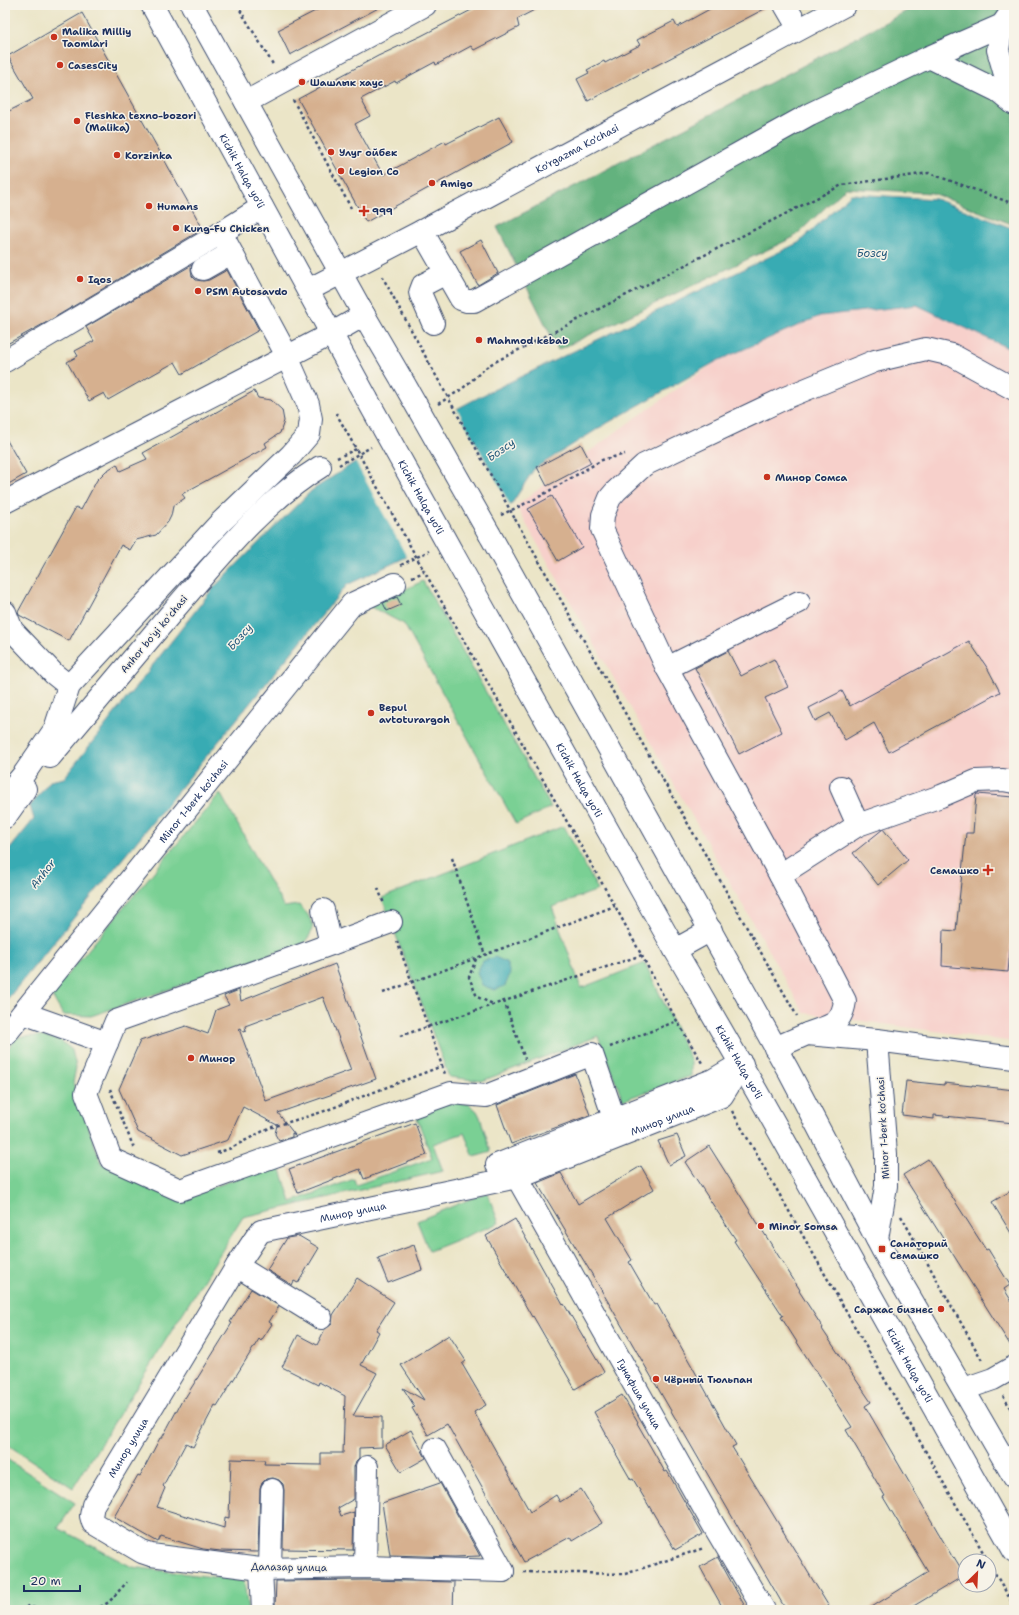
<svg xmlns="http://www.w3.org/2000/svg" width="1019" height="1615" font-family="'Shantell Sans',sans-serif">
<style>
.built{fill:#f7d0cb}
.green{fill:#7ad094;stroke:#4a8079}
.forest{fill:#63b27e;stroke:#3f706e}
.water{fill:#39abb3;stroke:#2a6d88}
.pier{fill:#ebe5c7}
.building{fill:#d6b08f;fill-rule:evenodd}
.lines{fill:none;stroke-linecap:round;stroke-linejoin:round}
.minor-casing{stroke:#3a4a6e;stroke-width:24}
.highway-casing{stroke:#3a4a6e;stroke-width:24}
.path{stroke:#3a4a6e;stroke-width:2.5;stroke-dasharray:3 3;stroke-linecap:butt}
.minor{stroke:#fff;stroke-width:22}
.highway{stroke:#fff;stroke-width:22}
.highway-bridge-casing{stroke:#3a4a6e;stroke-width:24;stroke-linecap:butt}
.path-bridge{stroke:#3a4a6e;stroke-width:2.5;stroke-dasharray:3 3;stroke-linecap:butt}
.highway-bridge{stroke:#fff;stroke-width:22}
.poi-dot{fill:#c8321e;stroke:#f7f3e8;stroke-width:1.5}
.labels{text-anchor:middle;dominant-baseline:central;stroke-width:3;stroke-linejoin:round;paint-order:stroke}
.poi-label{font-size:10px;font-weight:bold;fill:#1b2f5e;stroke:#f7f3e8;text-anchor:start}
.street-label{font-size:10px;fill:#1b2f5e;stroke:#f7f3e8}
.water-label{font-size:11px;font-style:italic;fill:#265a7c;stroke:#f7f3e8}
</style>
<rect width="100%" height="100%" fill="#f7f3e8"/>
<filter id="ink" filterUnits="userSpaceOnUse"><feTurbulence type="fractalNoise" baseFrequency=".025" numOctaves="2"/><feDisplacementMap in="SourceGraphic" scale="8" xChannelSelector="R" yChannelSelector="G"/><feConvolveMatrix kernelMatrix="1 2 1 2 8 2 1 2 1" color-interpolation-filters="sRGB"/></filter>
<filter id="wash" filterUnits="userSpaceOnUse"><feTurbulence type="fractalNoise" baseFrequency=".012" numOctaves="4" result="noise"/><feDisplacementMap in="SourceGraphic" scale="16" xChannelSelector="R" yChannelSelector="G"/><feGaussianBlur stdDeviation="0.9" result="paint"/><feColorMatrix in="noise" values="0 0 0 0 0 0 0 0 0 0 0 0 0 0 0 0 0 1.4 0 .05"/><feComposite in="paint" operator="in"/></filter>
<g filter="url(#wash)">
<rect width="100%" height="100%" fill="#ebe5c7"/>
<!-- built -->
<path class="built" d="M917,304L1014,350V1042L804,1013L516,506L624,426L717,361L820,315Z"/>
<!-- green -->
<path class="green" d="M423,581L551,807L516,824L404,624L369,606Z
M220,793L284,907L299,905L308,915L313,925L310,935L304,943L91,1016L63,1015L51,994Z
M564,826L598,890L552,907L581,988L645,963L691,1061V1076L623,1100L598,1036L482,1081L449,1077L382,898Z
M40,1036L60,1040L72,1050L76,1067L73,1083L101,1163L181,1199L279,1163L291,1202L354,1179L356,1185L432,1158L415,1113L448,1101L469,1104L477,1111L480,1117L491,1152L474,1157L464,1133L433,1144L443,1171L243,1217L73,1488L5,1443V1052L17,1037Z
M487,1192L499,1223L429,1251L417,1221Z
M5,1458L75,1503L58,1528L132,1567L244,1581L248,1610H5Z"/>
<!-- forest -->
<path class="forest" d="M918,5H1007L997,17L1014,112V225L932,193L846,188L794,237L558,350L497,227Z"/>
<!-- water -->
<path class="water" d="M851,194L936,199L1014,229V351L917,305L820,316L717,361L604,425L534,469L511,505L415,553L347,585L5,1002V855L34,819L30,806L50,781L64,778L214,587L311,491L352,464L487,393L798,243Z
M495,957L506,962L510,974L505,986L494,990L482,985L477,972L483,961Z"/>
<!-- pier -->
<path class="pier" d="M456,407L511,507L408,559L355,461Z"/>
<g id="blocks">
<!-- building -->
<path class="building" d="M327,5H384L290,55L278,30Z
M481,5H544L517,19L519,27L474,50L471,46L436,65L435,62L396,83L395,81L361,99L370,116L355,124L383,175L445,141L446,144L499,117L513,142L366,222L298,99L378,56L421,36Z
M717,5H772L588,101L577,79L589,73L587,70L604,61L605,63L640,45L637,40L674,21L677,27Z
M82,13L203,229L47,322L5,345V113L33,99L8,56Z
M481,240L498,273L478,285L460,251Z
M192,265L191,269L192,276L196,280L203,281L209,280L227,270L259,330L182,374L175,362L108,400L104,393L89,401L67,362L78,356L75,351L94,341L86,327Z
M254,391L258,398L271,400L282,410L284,421L280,433L265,443L267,447L182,494L185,498L173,506L171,516L168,522L156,535L136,540L130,550L121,545L69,641L19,615L18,612L76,507L81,510L97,480L106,471L117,464L120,471L147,459L143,453Z
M5,437L26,474L5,486Z
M581,444L591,463L547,486L537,467Z
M552,496L582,547L558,561L528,509Z
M397,597L401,605L387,611L383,603Z
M969,641L988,669L1000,692L889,752L874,723L845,740L830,713L815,721L809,708L842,691L850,706Z
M728,651L741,676L774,659L788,687L765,698L782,732L739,754L695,668Z
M977,794L1014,797V941H1011L1008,972L942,966L943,930L956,931L966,833H973L976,795Z
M883,829L908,860L878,885L853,853Z
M335,964L376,1079L278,1113L295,1135L292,1133V1137L279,1141L275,1134L277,1125L243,1107L228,1140L182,1155L138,1132L119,1089L140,1041L186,1026L208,1034L216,1010L229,1005L224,996L239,990L241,1001ZM323,997L351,1070L266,1101L239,1029L241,1028L243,1032L246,1031L245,1026Z
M575,1074L590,1115L511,1144L497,1105Z
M906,1081L944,1085V1083L972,1086V1085L1014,1090V1123L934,1115V1119L902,1115Z
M415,1123L427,1155L364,1179L360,1169L298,1193L289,1169Z
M677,1135L686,1156L669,1165L658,1141Z
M709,1146L800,1290L799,1291L823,1328L822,1329L871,1402L865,1406L953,1558L954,1557L965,1575L907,1610H867L928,1572L883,1497L885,1496L846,1430L852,1427L802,1350L781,1317L783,1316L734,1241L736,1240L685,1162Z
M928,1159L986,1250L988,1249L1010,1285L1004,1289L1014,1305V1351L903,1175Z
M641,1166L654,1189L607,1218L632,1260L629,1262L654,1305L657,1304L736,1445L732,1447L831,1610H786L596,1281L537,1183L561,1173L578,1204Z
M1014,1189V1238L992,1202Z
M515,1219L563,1305L564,1304L604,1372L575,1389L533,1316L532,1317L486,1236Z
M299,1236L319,1248L298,1283L294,1281L292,1285L267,1270L287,1238Z
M414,1245L422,1270L388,1283L378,1258Z
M357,1278L394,1302L376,1330L379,1332L361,1365L377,1373L353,1416L382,1417V1447L359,1448V1458L356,1461L354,1467V1499L338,1508L341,1516L354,1512L353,1550L283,1549L284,1490L283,1484L279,1480L273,1478L266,1479L262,1483L260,1489L258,1552L221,1551L203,1549L161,1536L158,1542L114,1517L138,1475L140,1476L160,1438H162L184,1397L185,1398L232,1323L230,1322L251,1289L279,1306L269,1322L272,1324L261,1341L259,1339L217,1406L215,1405L193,1447L186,1443L163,1486L165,1488L157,1507L224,1528L225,1517L229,1518L231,1459L265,1460L264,1464L321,1465V1453H343L345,1396L319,1382L318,1385L282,1367L298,1335L317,1345L325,1329L332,1324L333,1315Z
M449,1335L466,1361L462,1364L486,1405L474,1412L530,1512L556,1495L560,1502L581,1489L602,1523L572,1541L570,1537L524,1562L447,1424L428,1435L412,1408L415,1407L403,1388L424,1400L401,1365Z
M622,1395L638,1422L637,1423L665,1472L667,1471L703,1534L675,1550L633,1479L631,1480L615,1452H616L594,1412Z
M411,1430L426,1458L401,1472L385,1445Z
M440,1483L480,1556L454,1557L390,1555L382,1503Z
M718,1557V1558L747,1610H724L700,1567Z
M365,1580L454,1582L453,1610L275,1607L276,1581Z"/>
</g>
</g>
<g filter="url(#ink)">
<use href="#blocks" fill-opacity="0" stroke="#3a4a6e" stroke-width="1"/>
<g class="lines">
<defs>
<g id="minor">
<path d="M785,5L799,29"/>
<path d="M1002,25L998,50L1006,78L1014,91"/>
<path d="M929,57L998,91L1014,104"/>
<path d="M246,102L425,5"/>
<path d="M422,231L461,299L467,301H474L810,114L929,57L1002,25L1014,8"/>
<path d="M203,269L231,253"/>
<path id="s1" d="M308,290L422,231L845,5"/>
<path d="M433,323L420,293L423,285L446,273"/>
<path d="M5,361L221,233L262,207"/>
<path d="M5,502L331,334L364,315"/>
<path d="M5,612L12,630L54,674L69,686"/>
<path d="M667,668L799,602"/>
<path d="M50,757C91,708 132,659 173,611C217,560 263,502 320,467"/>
<path d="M5,797L24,774L55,729L69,686L220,523L291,455L309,434L311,419L308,404L285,352L221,233"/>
<path d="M5,817L25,789"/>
<path d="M858,825L941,796L976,781L1003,780L1014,782"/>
<path d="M780,875L858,825L841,787"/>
<path d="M323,910L331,944"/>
<path d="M391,922L304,954L116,1021L86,1093L111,1159L180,1190L451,1093L486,1096L592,1054L614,1118"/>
<path d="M23,1013L107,1043"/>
<path d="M807,1034C829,1025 841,1027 845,1001L780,875L667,668L602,529L603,515L610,498L616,491L644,465L785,398L875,361L926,349L952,355L1014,389"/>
<path id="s2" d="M5,1035L352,604L395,584"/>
<path d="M775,1048L807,1034L877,1040L1014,1058"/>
<path d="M497,1165L713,1080L740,1064"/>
<path id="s3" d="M517,1177L714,1526L764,1610"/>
<path d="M877,1239L886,1186V1154L877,1040"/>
<path d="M237,1266L321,1318"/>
<path d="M964,1389L993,1379L1014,1367"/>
<path d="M435,1449L503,1571"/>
<path d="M365,1567L367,1467"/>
<path d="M270,1568L272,1490"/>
<path d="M261,1569L263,1610"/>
<path id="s4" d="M503,1571L365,1567L261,1569L151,1555L142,1552L93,1523L91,1516L93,1505L237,1266L257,1236L261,1231L517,1177L722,1096L742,1064"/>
</g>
<g id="highway">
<path id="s5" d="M152,5L367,399"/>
<path d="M192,5L364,315L402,380"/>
<path d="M490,535L788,1070L882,1249L1014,1477"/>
<path id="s6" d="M453,554L675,950L757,1092L1014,1551"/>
<path d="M675,950L711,930"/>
</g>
</defs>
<!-- minor casing -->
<use href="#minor" class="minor-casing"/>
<!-- highway casing -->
<use href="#highway" class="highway-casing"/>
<!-- path -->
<path class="path" d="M237,5L274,66
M293,100L351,208
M382,276L429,363
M438,404L462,389L489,365L842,185L929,173L1014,204
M337,458L356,449
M339,465L371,447
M501,515L537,498L602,460L625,454
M515,519L797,1016
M401,565L429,551
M423,569L615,906L677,1021L702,1063
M412,577L424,572
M452,858L485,955
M378,888L384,904
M397,941L445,1074
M476,959L469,977L477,997L493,1004
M383,993L615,906
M504,1001L525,1059
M400,1036L642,955
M610,1047L677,1021
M110,1089L133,1146H135
M732,1111L988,1561
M217,1153L231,1148L269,1128L322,1112L442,1066
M901,1216L983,1362
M1003,1396L1014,1414
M989,1563L1013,1604L1004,1610
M523,1572L625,1574L704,1548
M21,1610L28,1606L41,1610
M95,1610L109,1602L127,1582"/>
<!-- minor -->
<use href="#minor" class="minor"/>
<!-- highway -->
<use href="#highway" class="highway"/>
<defs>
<g id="highway-bridge">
<path d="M402,380L490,535"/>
<path id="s7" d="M367,399L453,554"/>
</g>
</defs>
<!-- highway-bridge casing -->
<use href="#highway-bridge" class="highway-bridge-casing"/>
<!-- path-bridge -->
<path class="path-bridge" d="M429,363L515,519
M336,413L423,569"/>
<!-- highway-bridge -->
<use href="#highway-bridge" class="highway-bridge"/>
</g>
</g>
<!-- markers -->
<g class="poi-dot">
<circle cx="54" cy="37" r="4"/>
<circle cx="60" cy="65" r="4"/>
<circle cx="302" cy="82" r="4"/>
<circle cx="77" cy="121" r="4"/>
<circle cx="331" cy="152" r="4"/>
<circle cx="117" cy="155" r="4"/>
<circle cx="341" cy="171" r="4"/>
<circle cx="432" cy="183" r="4"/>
<circle cx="149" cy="206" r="4"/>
<path d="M362 205h4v4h4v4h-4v4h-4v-4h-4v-4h4z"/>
<circle cx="176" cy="228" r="4"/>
<circle cx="80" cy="279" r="4"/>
<circle cx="198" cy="291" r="4"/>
<circle cx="479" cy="340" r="4"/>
<circle cx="767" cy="477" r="4"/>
<circle cx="371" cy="713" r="4"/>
<path d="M986 864h4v4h4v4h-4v4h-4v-4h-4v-4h4z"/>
<circle cx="191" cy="1058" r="4"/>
<circle cx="761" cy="1226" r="4"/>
<rect x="878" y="1245" width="8" height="8" rx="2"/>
<circle cx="941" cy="1309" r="4"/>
<circle cx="656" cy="1379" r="4"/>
</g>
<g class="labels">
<!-- poi labels -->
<g class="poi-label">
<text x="62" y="31">Malika Milliy<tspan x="62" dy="12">Taomlari</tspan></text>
<text x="68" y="65">CasesCity</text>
<text x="310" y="82">Шашлык хаус</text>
<text x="85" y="115">Fleshka texno-bozori<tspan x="85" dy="12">(Malika)</tspan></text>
<text x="339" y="152">Улуг ойбек</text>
<text x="125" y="155">Korzinka</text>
<text x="349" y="171">Legion Co</text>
<text x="440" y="183">Amigo</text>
<text x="157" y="206">Humans</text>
<text x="372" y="211">999</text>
<text x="184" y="228">Kung-Fu Chicken</text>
<text x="88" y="279">Iqos</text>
<text x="206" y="291">PSM Autosavdo</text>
<text x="487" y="340">Mahmod kebab</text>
<text x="775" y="477">Минор Сомса</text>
<text x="379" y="707">Bepul<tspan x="379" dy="12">avtoturargoh</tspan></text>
<text x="979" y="870" text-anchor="end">Семашко</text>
<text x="199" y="1058">Минор</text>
<text x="769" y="1226">Minor Somsa</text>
<text x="890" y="1243">Санаторий<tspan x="890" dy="12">Семашко</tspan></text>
<text x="933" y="1309" text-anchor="end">Саржас бизнес</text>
<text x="664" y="1379">Чёрный Тюльпан</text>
</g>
<!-- street labels -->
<g class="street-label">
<text stroke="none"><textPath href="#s1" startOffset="304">Ko'rgazma Ko'chasi</textPath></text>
<text stroke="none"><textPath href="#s5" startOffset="189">Kichik Halqa yo'li</textPath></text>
<text stroke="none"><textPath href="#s7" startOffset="112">Kichik Halqa yo'li</textPath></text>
<text transform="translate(154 634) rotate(-50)">Anhor boʻyi koʻchasi</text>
<text stroke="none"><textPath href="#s6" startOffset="259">Kichik Halqa yo'li</textPath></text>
<text stroke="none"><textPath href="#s2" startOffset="300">Minor 1-berk ko'chasi</textPath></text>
<text stroke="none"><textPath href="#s6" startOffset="583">Kichik Halqa yo'li</textPath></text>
<text stroke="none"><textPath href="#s4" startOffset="1177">Минор улица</textPath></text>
<text transform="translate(883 1128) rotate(-93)">Minor 1-berk ko'chasi</text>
<text stroke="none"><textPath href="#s4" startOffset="853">Минор улица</textPath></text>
<text stroke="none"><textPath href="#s6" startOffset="931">Kichik Halqa yo'li</textPath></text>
<text stroke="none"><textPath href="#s3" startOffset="249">Гунафша улица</textPath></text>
<text stroke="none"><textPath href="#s4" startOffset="505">Минор улица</textPath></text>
<text transform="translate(289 1567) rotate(1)">Далазар улица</text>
</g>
<!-- water labels -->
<g class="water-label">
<text x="872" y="253">Бозсу</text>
<text transform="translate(501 450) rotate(-35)">Бозсу</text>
<text transform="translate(240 637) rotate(-48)">Бозсу</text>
<text transform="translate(43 874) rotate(-52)">Anhor</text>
</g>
</g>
<!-- margin -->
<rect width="1019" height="1615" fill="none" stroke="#f7f3e8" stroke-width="20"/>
<!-- north arrow -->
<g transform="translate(977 1573) rotate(24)"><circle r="19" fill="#f7f3e8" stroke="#9fa5b1"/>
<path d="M0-3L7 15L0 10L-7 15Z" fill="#c8321e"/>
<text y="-6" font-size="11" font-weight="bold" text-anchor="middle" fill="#1b2f5e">N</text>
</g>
<!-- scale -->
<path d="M24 1585v6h56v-6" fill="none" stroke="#1b2f5e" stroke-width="2"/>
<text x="30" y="1585" font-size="12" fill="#1b2f5e" stroke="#f7f3e8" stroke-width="3" paint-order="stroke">20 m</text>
</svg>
